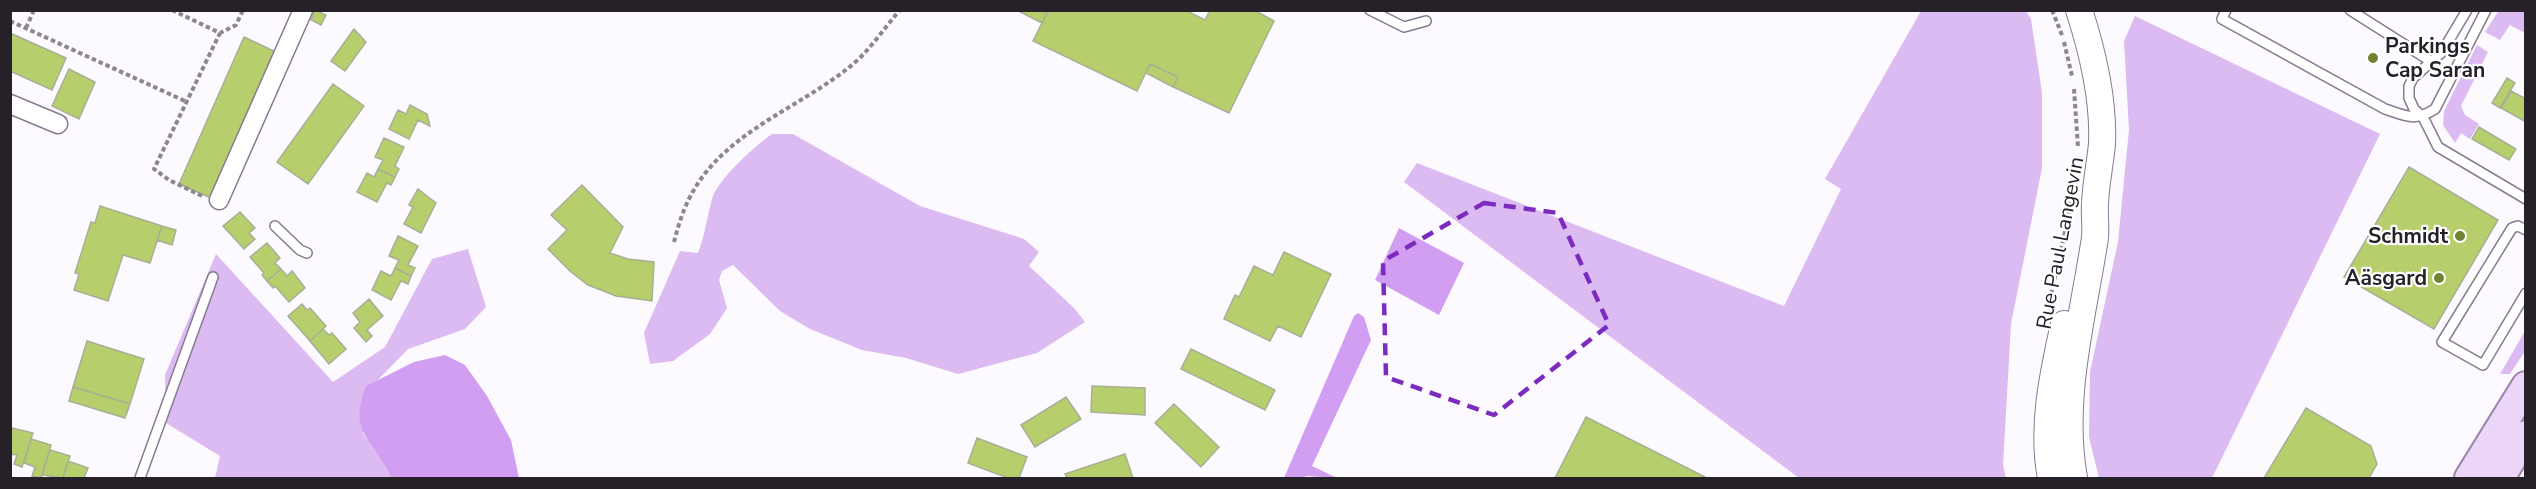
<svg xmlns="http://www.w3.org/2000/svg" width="2536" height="489" font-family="'Nunito Sans',sans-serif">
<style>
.green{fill:#dcbaf2}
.water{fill:#d29ef2}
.building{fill:#b6ce6b;stroke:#a7af97;stroke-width:1.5}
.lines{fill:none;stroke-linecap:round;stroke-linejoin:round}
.lane-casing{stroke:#877b90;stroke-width:12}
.street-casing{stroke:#877b90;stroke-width:21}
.secondary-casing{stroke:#877b90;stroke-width:28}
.primary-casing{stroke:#9e85ae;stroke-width:32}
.path{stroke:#8b878d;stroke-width:4;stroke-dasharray:4.5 3;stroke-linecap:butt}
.lane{stroke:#fff;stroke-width:9}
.street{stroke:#fff;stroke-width:18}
.secondary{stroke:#fff;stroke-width:26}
.primary{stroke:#ebd6f9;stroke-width:28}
.marked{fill:none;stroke:#7b2cbf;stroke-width:4.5;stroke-dasharray:12 8;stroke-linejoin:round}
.poi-dot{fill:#718333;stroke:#fff;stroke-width:2}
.labels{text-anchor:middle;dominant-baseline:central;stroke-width:4.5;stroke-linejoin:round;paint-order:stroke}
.poi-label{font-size:21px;font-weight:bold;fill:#262129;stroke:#fff;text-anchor:end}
.street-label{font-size:21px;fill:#262129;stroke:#fff}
</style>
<rect width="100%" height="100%" fill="#fcfafe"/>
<!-- green -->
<path class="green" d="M2499,10L2525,11V33L2510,25L2500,40L2485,32Z
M1921,11H2026L2031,19L2042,93V168L2011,324L2003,465L2006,478H1799L1404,182L1417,163L1784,306L1841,189L1825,179Z
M2135,16L2380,134L2212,478H2099L2089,437L2090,372L2118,242L2129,130L2124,41Z
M2477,45L2488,52L2461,106L2465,115L2479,124L2470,139L2461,133L2455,143L2443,125L2444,111Z
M772,134H793L920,206L1024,239L1039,252L1029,266L1074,308L1085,322L1037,353L958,374L906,358L862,350L810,329L780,311L733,265L722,271L719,280L727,308L710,334L673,361L650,364L644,333L680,251L698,253C705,235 707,217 712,199C718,179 755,146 772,134Z
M468,249L486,307L465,329L408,349L363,395V434L382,460L391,478H215L220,456L166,423L165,375L216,254L333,382L385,347L432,259Z
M2525,331V351L2510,374H2500Z"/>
<!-- water -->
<path class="water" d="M1399,228L1464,263L1439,315L1375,280Z
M1358,313L1364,317L1371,340L1312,466L1337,478L1306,476L1303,478H1284L1354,316Z
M445,355L465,365L487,396L511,440L519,478H391C374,438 347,435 366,386L414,362Z"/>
<!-- building -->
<path class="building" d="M315,10L326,15L321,25L311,20Z
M1016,10H1042L1047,13L1042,23Z
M1042,10H1185L1205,20L1210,10H1254L1274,21L1229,113L1173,87L1178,77L1150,64L1137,91L1033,41L1047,13Z
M354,29L366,42L345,71L331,61Z
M10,33L66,58L52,90L10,71Z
M244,37L276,52L211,198L179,184Z
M1150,64L1178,77L1173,87L1146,73Z
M69,69L95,82L79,119L52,106Z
M2507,78L2515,83L2500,108L2492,103Z
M333,84L364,106L308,184L277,162Z
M2511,91L2526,99V122L2501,108Z
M410,105L427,114L430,126L418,120L409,139L389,129L398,110L406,114Z
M2479,127L2516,149L2509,160L2472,139Z
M384,138L404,147L395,166L399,169L395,177L378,169L383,160L375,157Z
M2409,167L2498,220L2434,329L2344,277Z
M378,169L395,177L391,185L387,183L377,202L357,192L367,173L374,177Z
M582,185L623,227L610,253L628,259L654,262L652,301L616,296L588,285L571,272L548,249L567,230L551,215Z
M418,189L436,203L421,233L404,224L413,207L409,205Z
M100,206L162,226L150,263L123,255L108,301L74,290L79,274L75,273L91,222L95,223Z
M240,212L255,228L249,233L255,239L244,249L223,226Z
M162,226L176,230L172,245L157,240Z
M398,236L418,246L408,265L415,268L411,276L395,268L399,260L389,256Z
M267,243L280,258L275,263L281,269L267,281L262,275L264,273L250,257Z
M1284,252L1331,274L1301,337L1278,326L1270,341L1224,319L1235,295L1239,297L1254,266L1273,275Z
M395,268L411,276L408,284L401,281L391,300L372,290L381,271L391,276Z
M281,269L287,276L292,271L305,288L289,302L275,286L273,288L267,281Z
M369,299L383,316L367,330L372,336L366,342L354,328L360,322L353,313Z
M302,304L307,310L310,308L326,326L310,341L288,316Z
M323,329L329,335L332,333L346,349L329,364L310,341Z
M87,341L144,359L130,404L73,387Z
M1191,349L1275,390L1265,410L1181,369Z
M1092,386L1145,388V415L1091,412Z
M73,387L130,404L125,418L69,401Z
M1066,397L1081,419L1035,447L1021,425Z
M1174,404L1219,447L1201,467L1155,423Z
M2306,408L2371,446L2377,464L2369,478H2264Z
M1586,417L1707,478H1555Z
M12,428L33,433L22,467L14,464L17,455L10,454Z
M977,438L1027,457L1019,478H1008L968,463Z
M31,439L51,445L41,478L32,476L35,467L24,463Z
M50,450L70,456L63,478L42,475Z
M1125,454L1133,478H1067L1065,474Z
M68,461L88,468L84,478H63Z"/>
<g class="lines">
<defs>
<path id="lane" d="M1370,10L1404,27L1426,21
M2226,10L2222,19L2385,109C2406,116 2415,122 2435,109L2486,10
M2350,10L2432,62
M2467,10L2442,52L2413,78L2409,86V98L2414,109L2423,117L2438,147L2526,199
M275,226L300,250L307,253
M2526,230L2518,226L2512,228L2442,342L2483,365L2526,293
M140,478L213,277"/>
<path id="street" d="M10,104L58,124
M219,200L303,10"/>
<path id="secondary" d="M2051,478C2041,427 2053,374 2064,324
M2074,478C2060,400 2082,321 2094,244C2097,231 2094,217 2095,203C2096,183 2100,164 2102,144C2104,99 2093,53 2079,10"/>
<path id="primary" d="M2469,478L2526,386
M2500,478L2526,435"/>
</defs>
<!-- lane casing -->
<use href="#lane" class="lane-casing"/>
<!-- street casing -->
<use href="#street" class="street-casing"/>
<!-- secondary casing -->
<use href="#secondary" class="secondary-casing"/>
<!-- primary casing -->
<use href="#primary" class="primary-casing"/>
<!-- path -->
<path class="path" d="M172,10L220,33L236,25L243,10
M2052,10L2062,35
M10,21L187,102
M26,28L34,10
M2064,42L2072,76
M2074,89L2078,147
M202,196L169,180L154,169L220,33
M674,242C678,226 683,210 691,195C724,133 795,110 847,69C867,54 883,30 899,11
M2048,309L2068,218L2072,190"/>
<!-- lane -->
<use href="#lane" class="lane"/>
<!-- street -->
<use href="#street" class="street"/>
<!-- secondary -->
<use href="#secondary" class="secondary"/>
<!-- primary -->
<use href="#primary" class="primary"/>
</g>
<!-- marked area -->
<path class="marked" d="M1484,203L1558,213L1609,325L1494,415L1386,377L1383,261Z"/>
<!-- markers -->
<g class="poi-dot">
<circle cx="2373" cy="58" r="6"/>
<circle cx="2460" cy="236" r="6"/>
<circle cx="2439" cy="278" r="6"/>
</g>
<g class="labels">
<!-- poi labels -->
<g class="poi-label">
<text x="2385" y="46" text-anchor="start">Parkings<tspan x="2385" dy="24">Cap Saran</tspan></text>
<text x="2448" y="236">Schmidt</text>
<text x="2427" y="278">Aäsgard</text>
</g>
<!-- street labels -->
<g class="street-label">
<text transform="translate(2060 243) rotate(-79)">Rue Paul Langevin</text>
</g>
</g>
<!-- border -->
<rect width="2536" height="489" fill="none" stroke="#262129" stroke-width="24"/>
</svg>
